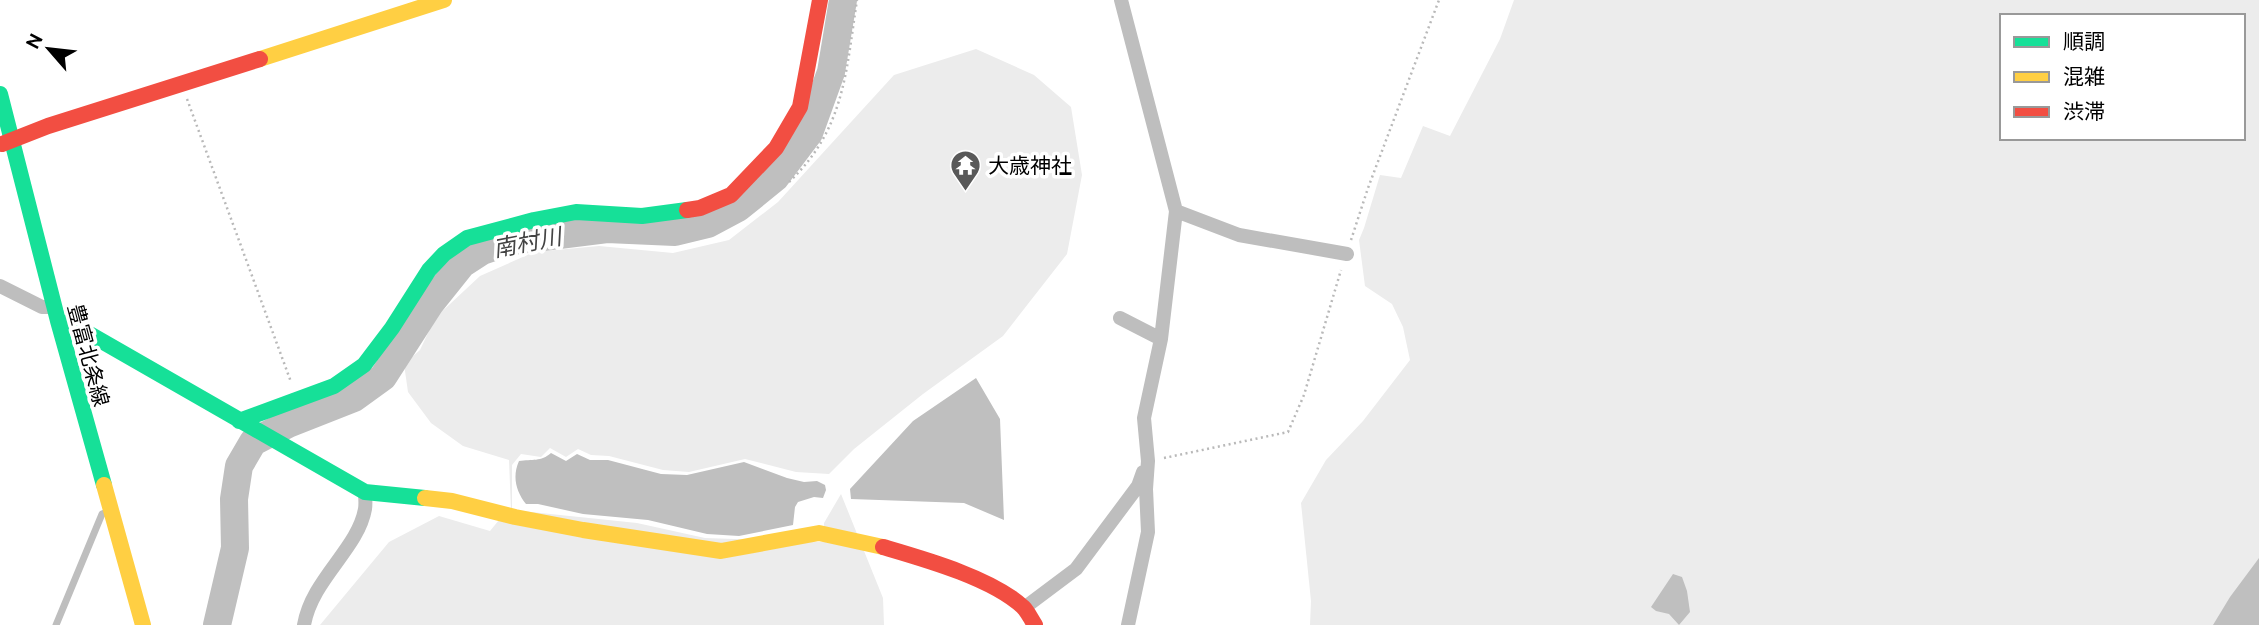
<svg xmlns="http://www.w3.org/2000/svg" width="2259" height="625" font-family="Ubuntu,'Noto Sans JP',sans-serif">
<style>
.green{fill:#ececec;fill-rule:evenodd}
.water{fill:#bfbfbf}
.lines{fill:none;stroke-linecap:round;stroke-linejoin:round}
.river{stroke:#bfbfbf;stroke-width:28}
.path{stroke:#b9b9b9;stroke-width:2.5;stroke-dasharray:2 3.5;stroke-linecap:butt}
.lane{stroke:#bebebe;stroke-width:7}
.street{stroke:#bebebe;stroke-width:14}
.fast{stroke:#16e098;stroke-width:16}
.slow{stroke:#ffcf43;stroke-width:16}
.jam{stroke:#f24e42;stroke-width:16}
.labels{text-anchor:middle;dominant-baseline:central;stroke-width:7;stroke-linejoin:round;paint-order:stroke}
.poi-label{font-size:21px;fill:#000;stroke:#fff;text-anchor:start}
.street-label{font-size:21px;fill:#000;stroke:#fff}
.water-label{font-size:23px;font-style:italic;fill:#444;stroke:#fff}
</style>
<rect width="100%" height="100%" fill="#fff"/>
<!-- green -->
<path class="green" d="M1514,0H2259V625H1310L1311,601L1301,503L1326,460L1363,421L1410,360L1403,327L1392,304L1365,286L1359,240L1364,228L1380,175L1401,178L1423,126L1450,136L1500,39ZM2002,16H2243V138H2002Z
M976,49L1034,75L1071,107L1082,175L1067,254L1003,336L923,394L854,449L829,474L796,472L745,459L689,472L663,470L609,456L591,455L578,449L566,457L550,448L541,457L521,454L512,465V510L637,523L705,538L824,542V523L841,494L883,598L884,625H320L389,542L439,516L490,531L499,520L511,510L509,460L463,446L431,423L408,392L404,364L420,350L435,318L480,276L534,252L599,246L673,253L729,240L778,202L894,75Z"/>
<!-- water -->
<path class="water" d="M976,378L1000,419L1004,520L964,503L851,499L850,489L913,421Z
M551,453L566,461L577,454L590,460H608L661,474L687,475L744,462L787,478L804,482L817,481L825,485L826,490L823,498L814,497L798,502L795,507L793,525L739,536L707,534L648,520L583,514L538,504H526C516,491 512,477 519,461C532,459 541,462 551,453Z
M2259,558V625H2213L2230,597Z
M1673,574L1682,577L1687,591L1690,612L1679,625L1669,614L1656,611L1651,607Z"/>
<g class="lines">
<!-- river -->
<path class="river" d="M217,625L235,548L234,499L239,466L253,442L288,424L354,398L383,377L430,304L462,264L482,251L511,241L607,229L675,232L708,224L738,208L775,178L809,133L831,72L843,0"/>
<!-- path -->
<path class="path" d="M187,99L291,382
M789,182C845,129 846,71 857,0
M1351,240L1368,188L1439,0
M1164,458L1288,432L1304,395L1341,270"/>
<!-- lane -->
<path class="lane" d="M56,625L102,514L110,511"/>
<!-- street -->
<path class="street" d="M1121,0L1176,211L1161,339L1144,418L1148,461L1146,489L1148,532L1128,625
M1176,211L1239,235L1347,254
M0,286L42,307H54
M1120,318L1161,339
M1024,608L1076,569L1138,486L1143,472
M304,625C312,579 358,549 365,509C366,503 365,497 365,492"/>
<!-- fast -->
<path class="fast" d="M0,94L58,321L104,485
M58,321L79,328L365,492L425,498
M239,421L334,386L364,365L392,328L429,270L444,254L467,238L534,220L576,212L642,216L687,210"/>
<!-- slow -->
<path class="slow" d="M260,59L444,0
M104,485L143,625
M425,498L452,501L515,517L583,530L721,551L819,533L883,547"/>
<!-- jam -->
<path class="jam" d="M2,144L48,126L260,59
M687,210L700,208L731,195L776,148L800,107L820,0
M883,547C924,559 992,578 1023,607C1028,612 1031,619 1035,625"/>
</g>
<!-- icons -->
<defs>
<symbol id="temple-pin" viewBox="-11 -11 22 30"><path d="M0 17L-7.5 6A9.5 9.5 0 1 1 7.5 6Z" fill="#595959" stroke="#fff"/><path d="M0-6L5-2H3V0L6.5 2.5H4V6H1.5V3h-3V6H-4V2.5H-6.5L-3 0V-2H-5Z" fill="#fff"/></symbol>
</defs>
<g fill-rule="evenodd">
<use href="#temple-pin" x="948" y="148" width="35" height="47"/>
</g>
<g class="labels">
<!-- poi labels -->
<g class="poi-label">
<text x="988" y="165">大歳神社</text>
</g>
<!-- street labels -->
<g class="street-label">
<text transform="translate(89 355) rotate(75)">豊富北条線</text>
</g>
<!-- water labels -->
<g class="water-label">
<text transform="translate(527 242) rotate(-11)">南村川</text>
</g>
</g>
<!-- legend -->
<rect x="2000" y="14" width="245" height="126" fill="#ffffff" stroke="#999999" stroke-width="2"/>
<rect x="2014" y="37" width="35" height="10" fill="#16e098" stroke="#999999" stroke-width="2"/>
<text x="2063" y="49" font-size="21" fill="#000000">順調</text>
<rect x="2014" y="72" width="35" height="10" fill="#ffcf43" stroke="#999999" stroke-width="2"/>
<text x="2063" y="84" font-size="21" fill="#000000">混雑</text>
<rect x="2014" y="107" width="35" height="10" fill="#f24e42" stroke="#999999" stroke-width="2"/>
<text x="2063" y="119" font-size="21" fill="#000000">渋滞</text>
<!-- north arrow -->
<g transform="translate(49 49) rotate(298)" stroke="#ffffff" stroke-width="5" paint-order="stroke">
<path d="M0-5L12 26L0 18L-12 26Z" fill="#000000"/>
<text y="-10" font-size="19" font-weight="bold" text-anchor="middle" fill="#000000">N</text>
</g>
</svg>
